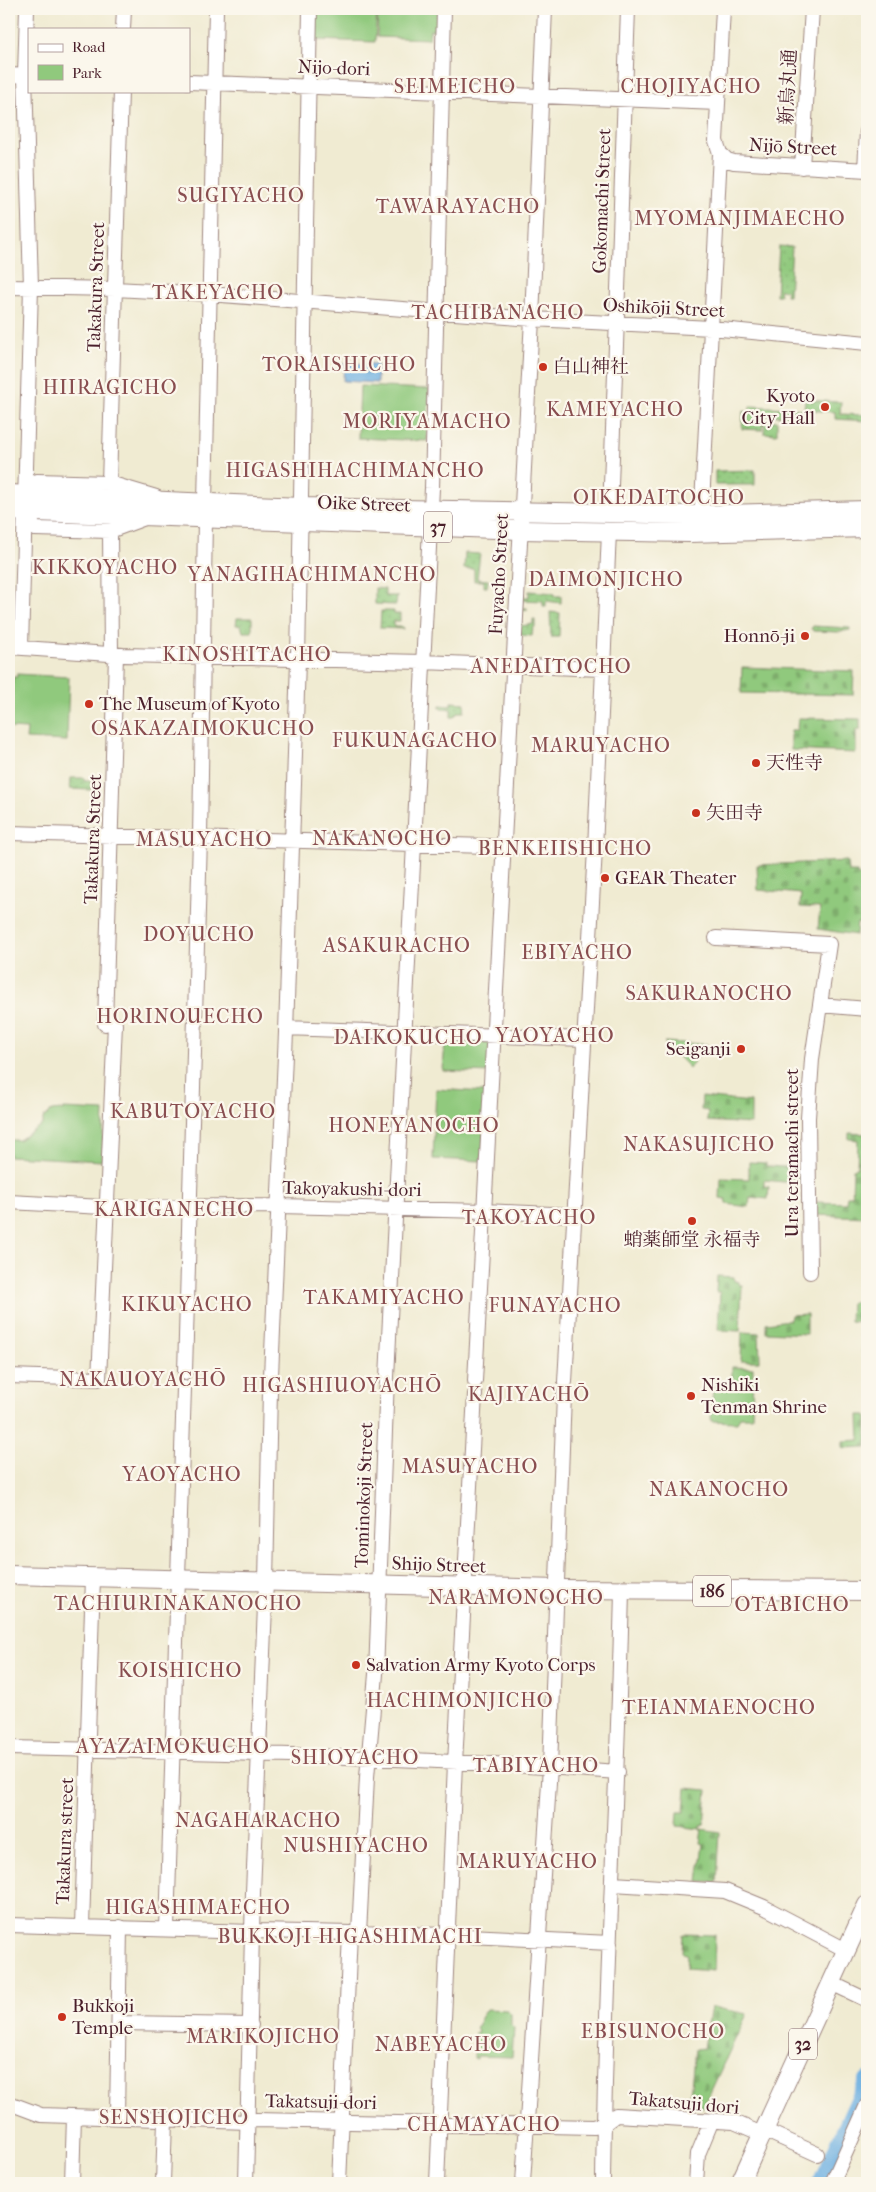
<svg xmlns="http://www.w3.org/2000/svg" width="876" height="2192" font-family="'IM FELL French Canon','Noto Serif JP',serif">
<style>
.cemetery{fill:url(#cemetery-stones);stroke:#6d7454}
.park{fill:#90c97d;stroke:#6d7454}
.garden{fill:url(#garden-dots);stroke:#6d7454}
.water{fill:url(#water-ripples);stroke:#5b6786}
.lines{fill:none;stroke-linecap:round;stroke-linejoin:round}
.river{stroke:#6cafe1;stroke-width:16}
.minor-casing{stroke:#9d857e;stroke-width:16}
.major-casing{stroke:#9d857e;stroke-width:20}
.minor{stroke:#fff;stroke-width:14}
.major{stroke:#fff;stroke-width:18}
.poi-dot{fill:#c8321e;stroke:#fbf7ec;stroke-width:2}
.labels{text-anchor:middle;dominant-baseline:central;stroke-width:4.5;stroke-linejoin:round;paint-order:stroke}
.shield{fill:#fbf7ec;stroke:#7f6065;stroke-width:1}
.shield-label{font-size:18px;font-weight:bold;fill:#4a1f2b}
.street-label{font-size:19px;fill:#4a1f2b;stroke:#fbf7ec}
.poi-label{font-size:19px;fill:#4a1f2b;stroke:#fbf7ec;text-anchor:start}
.neighbourhood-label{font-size:20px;letter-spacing:1px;fill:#894e50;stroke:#fbf7ec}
</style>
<defs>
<pattern id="cemetery-stones" width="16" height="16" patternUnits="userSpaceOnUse" patternTransform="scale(1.25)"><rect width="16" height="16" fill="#90c97d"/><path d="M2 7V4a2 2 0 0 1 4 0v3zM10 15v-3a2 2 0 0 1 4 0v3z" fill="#7eac6c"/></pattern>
<pattern id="garden-dots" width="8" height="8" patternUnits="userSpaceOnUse" patternTransform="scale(1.25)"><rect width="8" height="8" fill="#90c97d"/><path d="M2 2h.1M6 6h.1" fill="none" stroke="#7eac6c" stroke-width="1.8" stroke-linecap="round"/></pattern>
<pattern id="water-ripples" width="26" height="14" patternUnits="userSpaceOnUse" patternTransform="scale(1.25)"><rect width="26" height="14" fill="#6cafe1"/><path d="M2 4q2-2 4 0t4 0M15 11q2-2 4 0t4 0" fill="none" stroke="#5b8eb7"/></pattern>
</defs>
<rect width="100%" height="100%" fill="#fbf7ec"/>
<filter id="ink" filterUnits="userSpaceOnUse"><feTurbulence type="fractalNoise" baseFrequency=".02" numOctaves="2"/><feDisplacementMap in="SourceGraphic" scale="10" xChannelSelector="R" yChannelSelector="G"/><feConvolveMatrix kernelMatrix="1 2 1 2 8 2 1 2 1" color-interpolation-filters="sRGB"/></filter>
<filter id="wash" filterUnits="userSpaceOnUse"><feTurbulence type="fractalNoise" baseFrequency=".0096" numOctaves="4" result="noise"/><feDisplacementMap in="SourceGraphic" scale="20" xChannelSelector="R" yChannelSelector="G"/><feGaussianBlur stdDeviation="1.12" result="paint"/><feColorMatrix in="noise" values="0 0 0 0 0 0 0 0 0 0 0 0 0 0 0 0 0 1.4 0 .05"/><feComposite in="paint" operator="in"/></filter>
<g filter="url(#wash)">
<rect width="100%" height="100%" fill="#f0ebd2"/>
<!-- cemetery -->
<path class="cemetery" d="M742,667L854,671L853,695L741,693Z
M798,718L860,719V730H856V753L791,750V730H797Z
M847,861L848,872H857L858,875L863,876L862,895L866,898V924L857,923L856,935L818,929L820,908L800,907L801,894L758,890L757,865Z
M702,1097L751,1102V1124L707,1121L708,1111L701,1110Z
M849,1133L867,1134V1217L814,1215L815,1202L846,1203L847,1196H852L853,1169L857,1168L858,1140L849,1139Z
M749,1162L766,1163V1166L804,1168V1184L764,1180V1186L769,1187L768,1199L750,1197L749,1207L726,1204V1199L720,1198L721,1178L749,1179Z
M717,1276L734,1277V1281L739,1282V1285H742L740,1331L718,1330L720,1292H716Z
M851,1302H867V1353H862L863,1337L860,1336L861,1322L850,1321Z
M807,1314V1334L766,1332V1323L790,1320L791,1315Z
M742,1332L759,1333L760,1361H741Z
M859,1415H867V1447L843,1448V1441L860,1440Z
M686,1788L707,1790L704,1825L701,1826V1829L677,1826L678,1812H684Z
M702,1829L720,1832L717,1883L698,1882L703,1844L700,1843Z
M683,1934L715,1935L714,1971L686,1969L687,1954L682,1953Z
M711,2007L747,2014L703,2108L689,2104L695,2049L704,2048Z"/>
<!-- park -->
<path class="park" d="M315,9H377L375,42L314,40Z
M378,9H439L438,30H430L429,39L377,37Z
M360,386L429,389L427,441L358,438Z
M17,674L69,677L67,741L26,739L27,729L10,728L13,677H17Z
M445,1040L493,1042L491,1073L443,1071Z
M664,1042L707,1044L689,1068Z
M436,1089L486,1092L482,1161L433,1159Z
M63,1109L104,1111L102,1161L9,1156V1140H19L43,1124V1118L52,1111L62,1110Z
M732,1367L753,1368L752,1417H740L737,1422L711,1421L713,1386H716V1382H732Z
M486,2009L507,2010L511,2014V2025L514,2028L512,2057L477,2056V2059L474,2058L475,2033H478L476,2026L479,2025L480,2018Z"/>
<!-- garden -->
<path class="garden" d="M779,246L792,247L789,295H786L787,290H779L780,295H776Z
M805,400L841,402L840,414L867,415V421L835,419V412L806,410L805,417L763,415L762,430L742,429L743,411L750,412V406L804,409Z
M765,420L777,421V434L764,433Z
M755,470V485H715V471Z
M465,553L480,554L477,579L488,580L487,587H484V581H474V569H464Z
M375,588L385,589V596H397L396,605L375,604Z
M529,591L554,593V596H561V603L546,601V606H543V601L522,600L521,608H527V610H522L521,626L533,624V619L535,620V627L533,628L532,636L518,635L520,597H529Z
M381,611H394V614H400V621H394V627H403V629L380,628Z
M550,612L560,613L559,637H551Z
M237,618H252V632H243L241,625H236Z
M813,626L850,628V630L838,632L814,631L811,629Z
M451,702L465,703L464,712H458L454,717H451V709L440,708V705L451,706Z
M71,778H84V781H91V790L70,789Z"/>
<!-- water -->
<path class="water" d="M344,363L377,364V383L343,381Z"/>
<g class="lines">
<!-- river -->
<path class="river" d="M820,2183L867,2080"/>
</g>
</g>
<g filter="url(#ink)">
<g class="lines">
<defs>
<path id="minor" d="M123,29L124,9
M9,75L29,76
M189,82L718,103
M720,153L727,160L734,162L867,170
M802,167L812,9
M865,170L867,131
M9,287L115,289L209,294L532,319L711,328L867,343
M109,483L121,91
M26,495L37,481L109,483L156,497
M205,503L216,9
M26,513L35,529L110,531L145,518
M610,513L628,9
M701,524L720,153L716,141L723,9
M110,531L111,655
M9,647L123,655L423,662L602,669
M21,647L31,287L25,75L27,9
M9,833L595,849
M716,938L829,944L812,1059L808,1118L810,1272
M820,1005L867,1009
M105,1024L116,655
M286,1028L584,1039
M9,1202L103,1207L279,1206L485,1211L574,1215
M185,1372L200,838L205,519
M9,1376L99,1379L115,1024
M271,1376L286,1032L298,660L310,9
M475,1381L532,319L545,9
M565,1382L595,849L609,532
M9,1748C212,1752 415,1757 618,1772
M613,1884L725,1891L764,1907L846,1950
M9,1925L253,1932L256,1931L448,1935L610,1943
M82,1926L93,1577
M167,1929C174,1748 178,1568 184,1388
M359,1933L367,1777L376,1674L387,1377L432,488L444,9
M831,1983L867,2000
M119,2023L251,2025
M9,2103L41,2115L248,2122L256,2120L594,2127L604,2124L616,2115L734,2122L762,2134
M117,2117L120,1927
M764,2130L817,2154
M72,2183L74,2116
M163,2183L165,2120
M246,2183L253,1892L266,1582L270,1390
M339,2183L350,1933
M437,2183L455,1763L475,1394
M523,2183L550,1767L564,1395
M603,2183C605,1985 618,1787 622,1589
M696,2183L698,2154L712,2120
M832,2183L867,2105"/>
<path id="major" d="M9,494L301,507L610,513L689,515L867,510
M9,511L520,530L689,533L867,528
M9,1575L557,1589L867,1591
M740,2183L867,1905"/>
</defs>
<!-- minor casing -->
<use href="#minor" class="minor-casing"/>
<!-- major casing -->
<use href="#major" class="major-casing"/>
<!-- minor -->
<use href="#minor" class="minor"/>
<!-- major -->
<use href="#major" class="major"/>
</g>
</g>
<!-- markers -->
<g class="poi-dot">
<circle cx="543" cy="367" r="5"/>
<circle cx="825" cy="407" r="5"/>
<circle cx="805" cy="636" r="5"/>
<circle cx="89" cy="704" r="5"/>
<circle cx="756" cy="763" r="5"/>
<circle cx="696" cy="813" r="5"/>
<circle cx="605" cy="878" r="5"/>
<circle cx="741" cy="1049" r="5"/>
<circle cx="692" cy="1221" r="5"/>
<circle cx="691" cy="1396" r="5"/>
<circle cx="356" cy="1665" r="5"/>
<circle cx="62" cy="2017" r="5"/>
</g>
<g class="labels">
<!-- shield labels -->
<g class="shield">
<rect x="424" y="511.5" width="28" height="31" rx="4"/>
<rect x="693" y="1575.5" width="38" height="31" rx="4"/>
<rect x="789" y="2028.5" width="28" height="31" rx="4"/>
</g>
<g class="shield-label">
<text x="438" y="527">37</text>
<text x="712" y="1591">186</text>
<text x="803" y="2044">32</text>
</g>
<!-- street labels -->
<g class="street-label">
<text transform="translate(334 68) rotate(2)">Nijo-dori</text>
<text transform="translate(788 87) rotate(-87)">新烏丸通</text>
<text transform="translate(793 147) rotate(3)">Nijō Street</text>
<text transform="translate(602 201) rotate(-88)">Gokomachi Street</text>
<text transform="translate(96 287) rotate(-88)">Takakura Street</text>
<text transform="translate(664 308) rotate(3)">Oshikōji Street</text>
<text transform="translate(364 504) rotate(2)">Oike Street</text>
<text transform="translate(499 574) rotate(-87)">Fuyacho Street</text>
<text transform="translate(93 839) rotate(-88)">Takakura Street</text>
<text transform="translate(792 1153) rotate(-90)">Ura teramachi street</text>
<text transform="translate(352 1189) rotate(1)">Takoyakushi-dori</text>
<text transform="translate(364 1495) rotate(-88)">Tominokoji Street</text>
<text transform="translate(439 1565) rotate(2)">Shijo Street</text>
<text transform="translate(65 1841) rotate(-88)">Takakura street</text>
<text transform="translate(321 2102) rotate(1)">Takatsuji-dori</text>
<text transform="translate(684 2103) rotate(5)">Takatsuji dori</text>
</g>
<!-- poi labels -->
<g class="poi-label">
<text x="553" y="367">白山神社</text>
<text x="815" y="396" text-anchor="end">Kyoto<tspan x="815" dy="22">City Hall</tspan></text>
<text x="795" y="636" text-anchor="end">Honnō-ji</text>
<text x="99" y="704">The Museum of Kyoto</text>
<text x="766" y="763">天性寺</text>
<text x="706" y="813">矢田寺</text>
<text x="615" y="878">GEAR Theater</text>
<text x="731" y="1049" text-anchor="end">Seiganji</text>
<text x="692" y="1240" text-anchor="middle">蛸薬師堂 永福寺</text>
<text x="701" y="1385">Nishiki<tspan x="701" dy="22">Tenman Shrine</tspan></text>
<text x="366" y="1665">Salvation Army Kyoto Corps</text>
<text x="72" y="2006">Bukkoji<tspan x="72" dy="22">Temple</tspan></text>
</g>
<!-- neighbourhood labels -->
<g class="neighbourhood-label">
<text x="455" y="86">SEIMEICHO</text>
<text x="691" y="86">CHOJIYACHO</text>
<text x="241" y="195">SUGIYACHO</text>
<text x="458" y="206">TAWARAYACHO</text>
<text x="740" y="218">MYOMANJIMAECHO</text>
<text x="218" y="292">TAKEYACHO</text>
<text x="498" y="312">TACHIBANACHO</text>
<text x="339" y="364">TORAISHICHO</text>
<text x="110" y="387">HIIRAGICHO</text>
<text x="615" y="409">KAMEYACHO</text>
<text x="427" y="421">MORIYAMACHO</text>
<text x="355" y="470">HIGASHIHACHIMANCHO</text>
<text x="659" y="497">OIKEDAITOCHO</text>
<text x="105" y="567">KIKKOYACHO</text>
<text x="312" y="574">YANAGIHACHIMANCHO</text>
<text x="606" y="579">DAIMONJICHO</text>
<text x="247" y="654">KINOSHITACHO</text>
<text x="551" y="666">ANEDAITOCHO</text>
<text x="203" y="728">OSAKAZAIMOKUCHO</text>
<text x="415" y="740">FUKUNAGACHO</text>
<text x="601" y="745">MARUYACHO</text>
<text x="382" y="838">NAKANOCHO</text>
<text x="204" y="839">MASUYACHO</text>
<text x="565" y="848">BENKEIISHICHO</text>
<text x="199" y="934">DOYUCHO</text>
<text x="397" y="945">ASAKURACHO</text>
<text x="577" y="952">EBIYACHO</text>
<text x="709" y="993">SAKURANOCHO</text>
<text x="180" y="1016">HORINOUECHO</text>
<text x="555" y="1035">YAOYACHO</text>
<text x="408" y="1037">DAIKOKUCHO</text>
<text x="193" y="1111">KABUTOYACHO</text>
<text x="414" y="1125">HONEYANOCHO</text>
<text x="699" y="1144">NAKASUJICHO</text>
<text x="174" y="1209">KARIGANECHO</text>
<text x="529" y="1217">TAKOYACHO</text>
<text x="384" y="1297">TAKAMIYACHO</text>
<text x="187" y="1304">KIKUYACHO</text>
<text x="555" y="1305">FUNAYACHO</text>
<text x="143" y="1379">NAKAUOYACHŌ</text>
<text x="342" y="1385">HIGASHIUOYACHŌ</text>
<text x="529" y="1394">KAJIYACHŌ</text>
<text x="470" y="1466">MASUYACHO</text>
<text x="182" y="1474">YAOYACHO</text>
<text x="719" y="1489">NAKANOCHO</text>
<text x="516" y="1597">NARAMONOCHO</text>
<text x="178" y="1603">TACHIURINAKANOCHO</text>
<text x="792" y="1604">OTABICHO</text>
<text x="180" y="1670">KOISHICHO</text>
<text x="460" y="1700">HACHIMONJICHO</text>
<text x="719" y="1707">TEIANMAENOCHO</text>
<text x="173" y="1746">AYAZAIMOKUCHO</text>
<text x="355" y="1757">SHIOYACHO</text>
<text x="536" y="1765">TABIYACHO</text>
<text x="258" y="1820">NAGAHARACHO</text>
<text x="356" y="1845">NUSHIYACHO</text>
<text x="528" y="1861">MARUYACHO</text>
<text x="198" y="1907">HIGASHIMAECHO</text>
<text x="350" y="1936">BUKKOJI-HIGASHIMACHI</text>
<text x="653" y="2031">EBISUNOCHO</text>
<text x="263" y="2036">MARIKOJICHO</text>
<text x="441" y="2044">NABEYACHO</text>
<text x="174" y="2117">SENSHOJICHO</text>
<text x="484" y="2124">CHAMAYACHO</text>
</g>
</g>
<!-- margin -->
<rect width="876" height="2192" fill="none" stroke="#fbf7ec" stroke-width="30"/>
<!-- legend -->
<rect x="28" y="28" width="162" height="65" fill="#fbf7ec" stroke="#b4a19f"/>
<rect x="38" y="44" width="25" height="8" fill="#ffffff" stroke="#b4a19f"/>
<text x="72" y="52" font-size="15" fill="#4a1f2b">Road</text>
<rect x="38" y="65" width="25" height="15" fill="#90c97d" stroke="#b4a19f"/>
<text x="72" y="78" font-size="15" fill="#4a1f2b">Park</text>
</svg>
